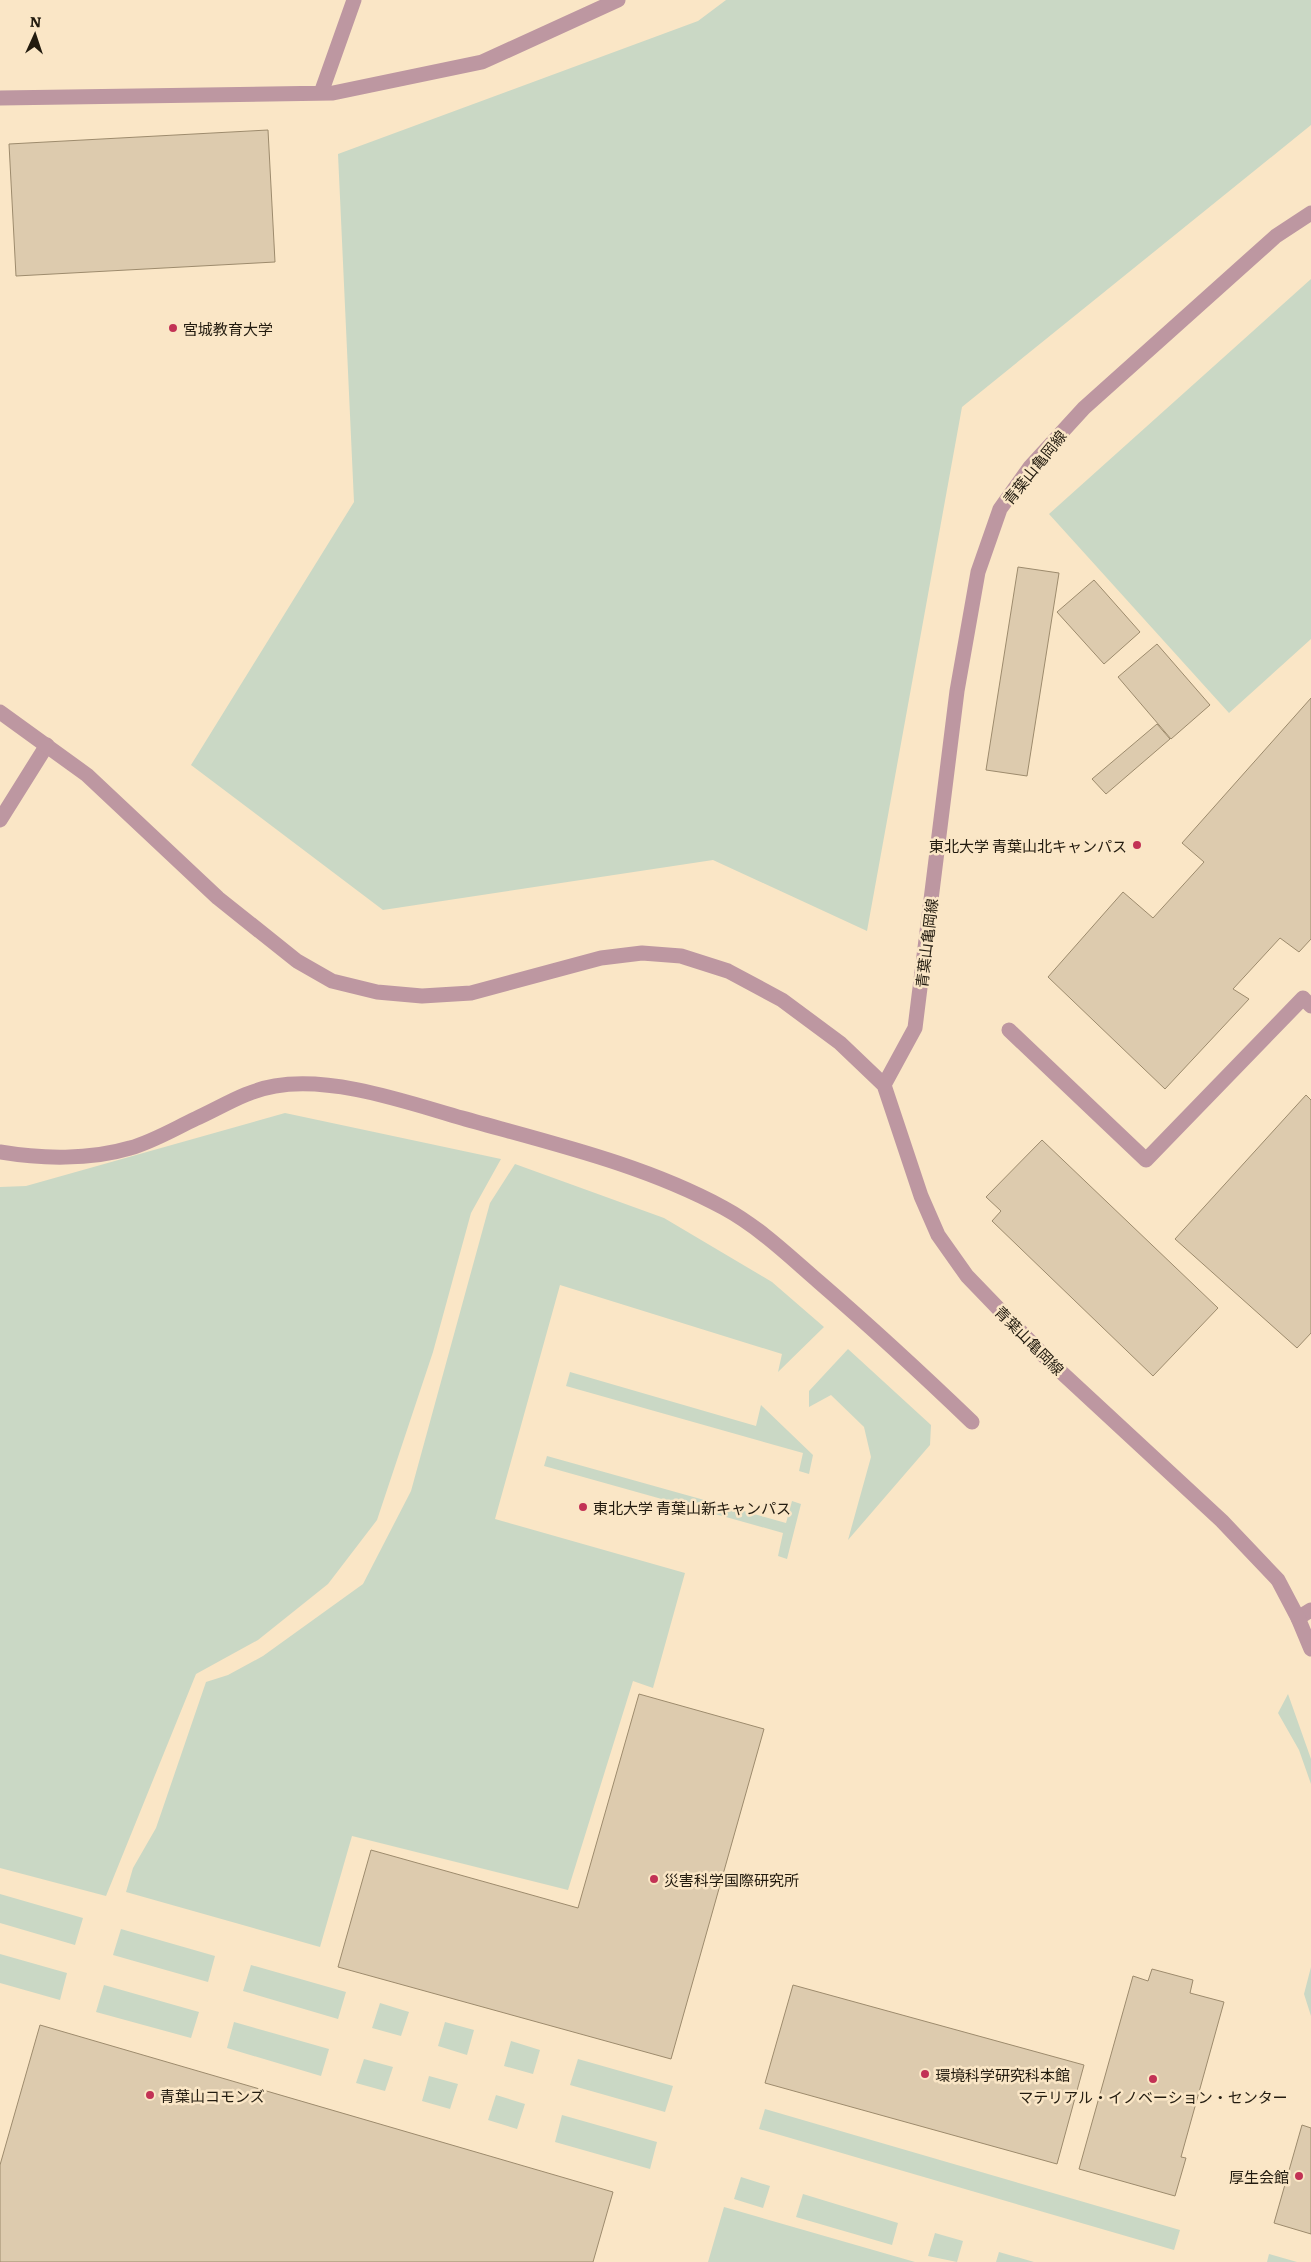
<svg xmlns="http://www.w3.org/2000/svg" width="1311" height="2262" font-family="Literata,'Noto Sans JP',serif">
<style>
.green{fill:#cad8c5}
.building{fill:#ddcbae;stroke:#9d8b6d}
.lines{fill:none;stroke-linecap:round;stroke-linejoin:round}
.service{stroke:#bd97a1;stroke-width:15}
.tertiary{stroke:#bd97a1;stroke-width:15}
.poi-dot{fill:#c23255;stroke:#fae6c6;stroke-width:2}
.labels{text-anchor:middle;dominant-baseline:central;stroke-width:5;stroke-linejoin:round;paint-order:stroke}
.poi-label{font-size:15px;fill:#221b0f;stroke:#fae6c6;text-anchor:start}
.street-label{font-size:15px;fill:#221b0f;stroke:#fae6c6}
</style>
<rect width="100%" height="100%" fill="#fae6c6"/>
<!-- green -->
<path class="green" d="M726,0H1311V125L962,407L867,931L713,860L383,910L191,765L354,502L338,154L698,21Z
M1311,279V639L1229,713L1049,514Z
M285,1113L501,1159L471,1213L433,1352L377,1520L328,1584L258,1640L196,1674L106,1896L0,1868V1187L26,1186Z
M515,1164L664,1218L772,1282L824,1327L778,1372L782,1354L560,1285L495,1519L685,1573L653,1688L633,1681L568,1890L352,1836L320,1947L126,1892L133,1868L156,1828L206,1682L228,1675L263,1656L363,1584L411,1491L490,1203Z
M848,1349L931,1425L930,1445L848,1540L871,1457L864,1427L831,1395L809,1407V1391Z
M570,1372L756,1426L761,1405L813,1455L809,1474L799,1471L803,1453L566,1386Z
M547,1456L786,1523L792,1501L801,1504L787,1559L778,1556L783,1533L544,1466Z
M1288,1694L1311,1759V1784L1299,1750L1278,1713Z
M0,1894L83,1918L75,1945L0,1923Z
M121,1929L215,1956L208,1982L113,1955Z
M0,1954L67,1973L60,2000L0,1983Z
M251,1965L346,1992L338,2019L243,1991Z
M1311,1967V2016L1304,1994Z
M104,1985L199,2012L191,2038L96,2012Z
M380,2003L409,2012L401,2036L372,2028Z
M234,2022L329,2049L321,2076L227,2048Z
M445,2022L474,2030L467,2055L438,2046Z
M511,2041L540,2050L533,2074L504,2066Z
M364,2059L393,2067L385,2091L356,2083Z
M578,2059L673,2086L665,2112L570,2085Z
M429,2076L458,2084L450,2109L422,2101Z
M496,2095L525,2104L517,2129L488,2120Z
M765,2109L1180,2230L1174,2250L759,2129Z
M562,2115L657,2142L650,2169L555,2142Z
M741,2177L770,2186L763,2208L734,2199Z
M803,2194L898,2223L892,2245L796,2217Z
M724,2207L915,2262H708Z
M935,2233L963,2241L957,2262L928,2256Z
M999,2252L1034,2262H996Z
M1269,2254L1297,2262H1267Z"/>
<!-- building -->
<path class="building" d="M268,130L275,262L16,276L9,144Z
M1018,567L1059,573L1027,776L986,770Z
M1094,580L1140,632L1104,664L1057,612Z
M1157,644L1210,705L1171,739L1118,677Z
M1311,698V939L1299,952L1280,938L1233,989L1249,999L1165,1089L1048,977L1123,892L1153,918L1204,862L1182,843Z
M1157,724L1170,739L1106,794L1092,779Z
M1306,1095L1311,1100V1333L1297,1348L1175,1239Z
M1042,1140L1218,1308L1153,1376L992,1221L1001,1211L986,1197Z
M639,1694L764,1729L671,2059L338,1967L371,1850L578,1908Z
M1152,1969L1193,1980L1190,1993L1224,2002L1181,2157L1186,2158L1175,2196L1079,2169L1133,1976L1148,1981Z
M793,1985L1084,2065L1057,2164L765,2083Z
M40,2025L613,2192L593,2262H0V2165Z
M1302,2125L1311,2128V2234L1274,2223Z"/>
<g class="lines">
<!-- service -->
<path class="service" d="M321,93L354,0
M0,98L333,93L482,62L618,0
M0,820L47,745
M1009,1030L1146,1160L1303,998L1311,1006
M0,1152C41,1159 90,1160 130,1148C152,1142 174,1129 195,1119C222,1107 245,1091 275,1086C333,1076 406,1102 462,1118C550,1143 643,1164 724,1208C759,1227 789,1256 819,1282C871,1327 922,1374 972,1422
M1298,1618L1311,1610"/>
<!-- tertiary -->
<path class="tertiary" d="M0,712L87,775L218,898L297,961L332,981L377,992L422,996L471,993L601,958L642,953L681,956L728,971L782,1000L840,1043L884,1085L921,1196L938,1235L967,1276L1047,1359L1222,1521L1278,1580L1298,1618L1311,1649
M884,1085L915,1028L957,691L978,572L1000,509L1030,467L1084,408L1276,236L1311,213"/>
</g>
<!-- markers -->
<g class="poi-dot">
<circle cx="173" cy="328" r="5"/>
<circle cx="1137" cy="845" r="5"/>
<circle cx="583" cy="1507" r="5"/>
<circle cx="654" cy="1879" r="5"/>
<circle cx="925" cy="2074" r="5"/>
<circle cx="1153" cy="2079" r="5"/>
<circle cx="150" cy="2095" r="5"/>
<circle cx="1299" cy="2176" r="5"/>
</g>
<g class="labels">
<!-- poi labels -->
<g class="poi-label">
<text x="183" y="328">宮城教育大学</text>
<text x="1127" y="845" text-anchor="end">東北大学 青葉山北キャンパス</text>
<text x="593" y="1507">東北大学 青葉山新キャンパス</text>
<text x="664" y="1879">災害科学国際研究所</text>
<text x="935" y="2074">環境科学研究科本館</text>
<text x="160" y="2095">青葉山コモンズ</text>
<text x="1153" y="2096" text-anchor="middle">マテリアル・イノベーション・センター</text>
<text x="1289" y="2176" text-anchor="end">厚生会館</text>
</g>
<!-- street labels -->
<g class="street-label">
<text transform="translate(1034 467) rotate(-51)">青葉山亀岡線</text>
<text transform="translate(926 943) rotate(-83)">青葉山亀岡線</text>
<text transform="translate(1030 1340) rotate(45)">青葉山亀岡線</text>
</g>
</g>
<!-- north arrow -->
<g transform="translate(35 35) rotate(3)" stroke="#fae6c6" stroke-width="4" paint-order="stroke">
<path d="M0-4L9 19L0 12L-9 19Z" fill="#221b0f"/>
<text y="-8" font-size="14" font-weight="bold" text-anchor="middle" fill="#221b0f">N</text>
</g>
</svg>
